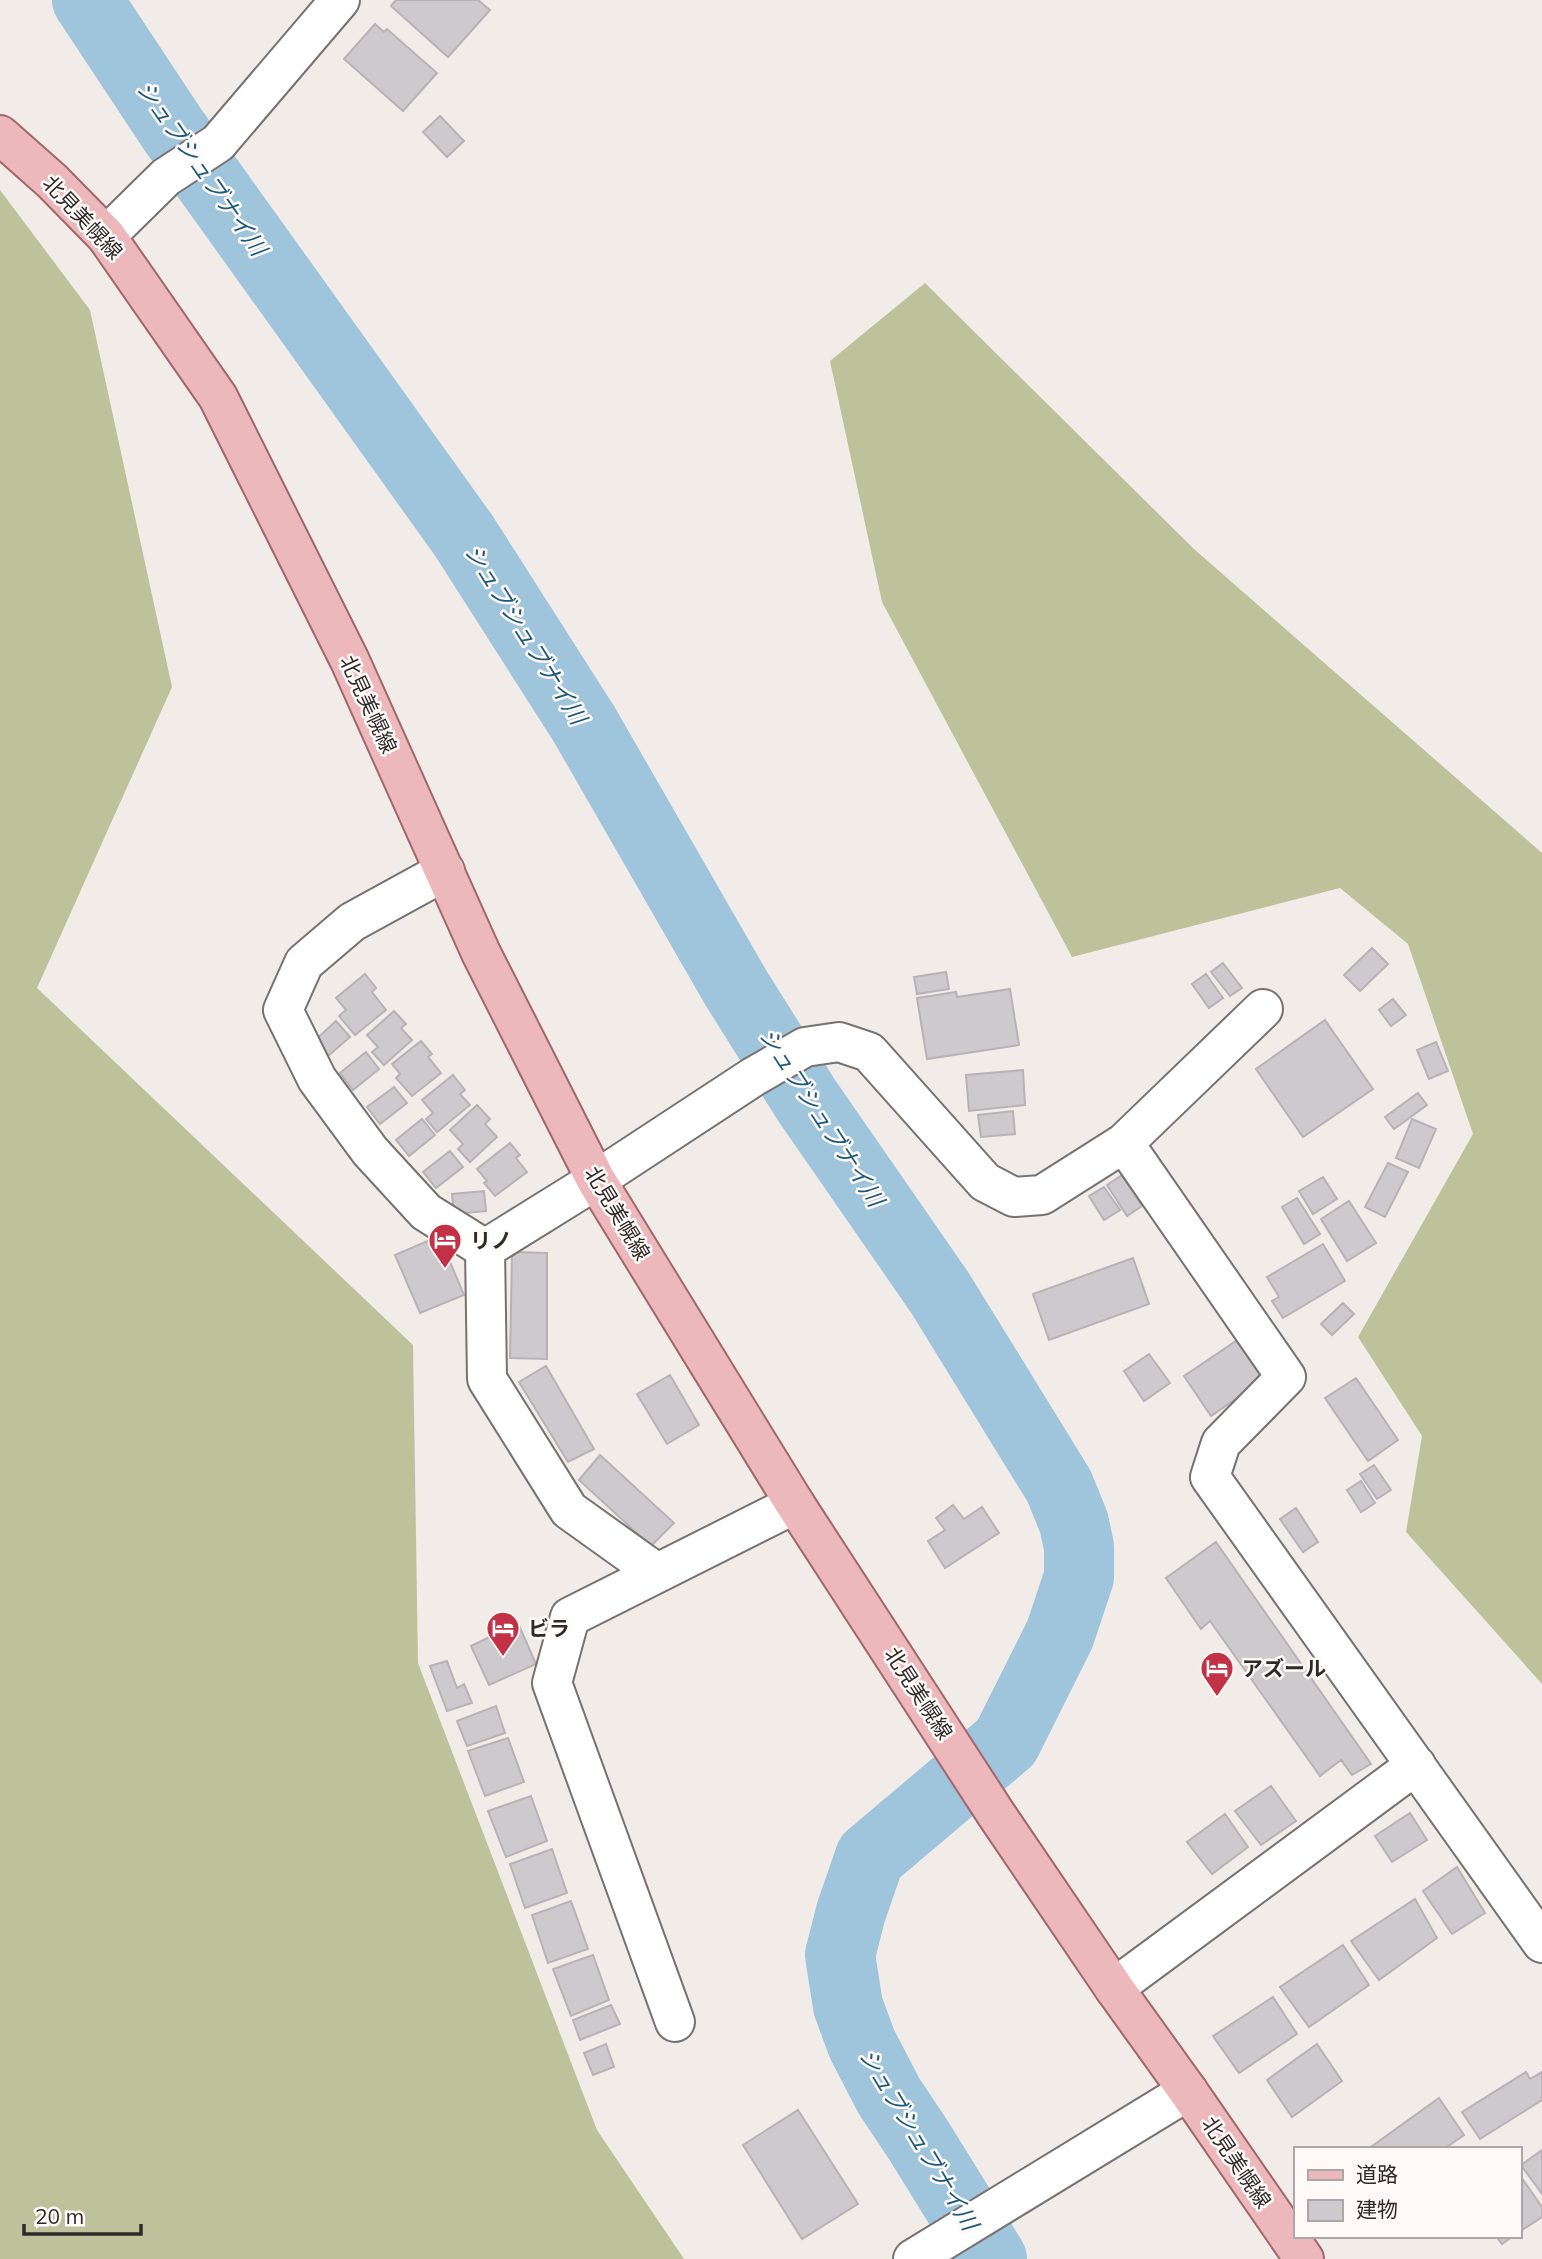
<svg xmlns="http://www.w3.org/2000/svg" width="1542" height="2259" font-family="Mulish,'Noto Sans JP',sans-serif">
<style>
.forest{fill:#bdc29b}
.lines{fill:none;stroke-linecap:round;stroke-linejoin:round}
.river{stroke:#9fc5dc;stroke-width:70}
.building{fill:#cec9cc;stroke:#b8b2b6;stroke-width:2}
.minor-casing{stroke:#77716f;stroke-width:42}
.major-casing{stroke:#a1676a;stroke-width:42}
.minor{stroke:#fff;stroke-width:38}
.major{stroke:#ecb8bb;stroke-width:38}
.labels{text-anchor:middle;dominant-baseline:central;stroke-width:5;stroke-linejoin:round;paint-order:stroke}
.street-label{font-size:21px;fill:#2d2b2a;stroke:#fff9f7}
.poi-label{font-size:21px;font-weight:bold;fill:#2d2b2a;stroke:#fff9f7;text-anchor:start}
.water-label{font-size:23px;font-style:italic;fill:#1a5b7c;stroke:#fff9f7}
</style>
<rect width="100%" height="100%" fill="#f2ece9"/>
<!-- forest -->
<path class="forest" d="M0,190L90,310L172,687L37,988L413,1345L418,1663L597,2130L684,2259H0Z
M925,283L1194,549L1542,853V1684L1406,1532L1422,1436L1358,1337L1473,1134L1408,944L1340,888L1072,957L882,602L830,361Z"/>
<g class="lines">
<!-- river -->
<path class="river" d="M87,0L173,130L464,536L584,724L736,988L807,1101L940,1293L1059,1486L1074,1523L1079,1547V1577L1060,1634L1006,1742L870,1857L851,1912L840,1955L848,2006L862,2044L889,2096L919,2141L992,2259"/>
</g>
<!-- building -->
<path class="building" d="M396,0H478L490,10L448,57L391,6Z
M375,24L384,32L387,29L437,73L403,111L344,59Z
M440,116L464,141L447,157L423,132Z
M1372,948L1388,964L1360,991L1344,975Z
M1223,963L1242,988L1230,996L1211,972Z
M946,972L949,989L917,994L914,977Z
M365,974L376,988L372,992L386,1010L355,1035L339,1016L346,1010L336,998Z
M1206,974L1223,998L1209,1008L1192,984Z
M1010,989L1019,1045L927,1059L917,998L956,992L957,997Z
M1393,999L1406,1015L1391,1026L1379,1010Z
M394,1011L406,1024L401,1028L412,1040L384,1065L372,1052L378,1047L367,1035Z
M1325,1020L1373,1089L1303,1137L1256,1069Z
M336,1021L350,1037L327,1057L313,1042Z
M421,1041L432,1054L428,1057L441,1073L412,1096L396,1078L400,1074L392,1064Z
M1436,1042L1448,1071L1429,1079L1417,1050Z
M366,1052L379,1069L353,1090L340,1073Z
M1023,1070L1025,1105L969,1111L966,1075Z
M453,1075L465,1090L460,1094L470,1105L437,1132L426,1119L433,1113L422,1100Z
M394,1087L407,1103L380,1124L367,1107Z
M1418,1093L1427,1105L1394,1129L1385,1117Z
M477,1105L490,1119L485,1124L497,1137L470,1162L458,1149L463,1144L450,1130Z
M1013,1111L1015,1134L981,1137L978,1115Z
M422,1119L435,1135L409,1156L396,1140Z
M1412,1119L1436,1129L1419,1168L1396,1158Z
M510,1143L520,1155L516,1158L527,1172L495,1196L484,1183L487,1181L477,1169Z
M450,1151L463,1167L436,1188L423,1172Z
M1388,1163L1408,1172L1385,1217L1365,1207Z
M1122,1175L1142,1206L1127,1216L1107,1185Z
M1323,1177L1337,1199L1313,1214L1299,1191Z
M1104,1187L1120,1210L1104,1220L1089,1196Z
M484,1191L486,1211L454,1214L452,1194Z
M1297,1198L1320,1234L1304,1244L1282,1207Z
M1349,1201L1376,1243L1347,1261L1321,1219Z
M439,1236L464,1295L420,1313L395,1255Z
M1323,1244L1345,1281L1283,1318L1272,1301L1279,1297L1267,1277Z
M512,1252L547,1253V1359L510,1358Z
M1133,1258L1149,1304L1049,1340L1033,1294Z
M1343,1303L1354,1314L1332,1335L1321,1324Z
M1239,1339L1266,1378L1211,1416L1184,1376Z
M1149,1354L1170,1383L1144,1401L1124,1371Z
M546,1366L594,1449L568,1462L519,1382Z
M670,1375L699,1425L667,1444L637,1394Z
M1356,1378L1398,1440L1368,1461L1325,1398Z
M600,1455L674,1523L651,1546L579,1480Z
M1374,1465L1391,1490L1377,1499L1360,1474Z
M1361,1481L1375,1503L1361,1512L1347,1490Z
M953,1505L964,1519L982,1507L999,1533L945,1568L928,1541L945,1530L936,1518Z
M1296,1508L1318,1542L1303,1552L1280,1519Z
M1216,1542L1371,1764L1352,1775L1341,1760L1320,1776L1210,1621L1201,1629L1166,1578Z
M518,1623L536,1664L489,1685L471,1646Z
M447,1661L457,1688L464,1684L472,1703L447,1711L430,1666Z
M496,1706L505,1733L467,1746L457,1721Z
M508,1738L524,1782L485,1796L468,1751Z
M1271,1786L1296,1821L1261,1845L1235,1811Z
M531,1796L547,1841L506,1857L488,1811Z
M1410,1813L1427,1840L1392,1862L1375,1836Z
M1225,1814L1248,1847L1212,1874L1187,1842Z
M552,1849L567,1893L525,1908L510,1864Z
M1457,1867L1485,1913L1452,1934L1423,1891Z
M1415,1899L1437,1938L1379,1980L1351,1941Z
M571,1901L588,1949L548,1963L532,1915Z
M1343,1945L1369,1985L1309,2027L1280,1987Z
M593,1955L609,2000L571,2016L553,1969Z
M1273,1997L1297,2034L1239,2073L1213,2036Z
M611,2005L620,2024L580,2040L573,2020Z
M606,2044L614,2067L593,2075L584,2053Z
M1317,2044L1342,2081L1292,2117L1267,2080Z
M1526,2072L1530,2079L1542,2072V2100L1480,2139L1462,2112Z
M1439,2098L1464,2135L1444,2149H1368Z
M798,2110L858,2204L802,2239L743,2145Z
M1542,2150V2194L1521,2165Z
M1519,2174L1542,2207V2217L1519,2232Z
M1496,2236H1513L1502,2244Z"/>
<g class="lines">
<defs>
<path id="minor" d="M106,236L166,177L218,143L340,0
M445,871L352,922L304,963L283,1010L317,1079L370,1151L426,1212L485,1249
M1124,1143L1286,1377L1221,1443L1210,1477L1542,1943
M657,1573L569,1510L487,1379L485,1249L596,1180L753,1077L805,1047L839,1042L869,1052L985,1182L1014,1197L1042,1195L1124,1143L1263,1009
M1114,1988L1416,1765
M675,2022L552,1683L570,1617L795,1504
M913,2259L1188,2091"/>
<path id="major" d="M0,135L52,181L106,236L218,397L350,661L481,953L596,1180L795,1504L996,1814L1114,1988L1188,2091L1304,2259"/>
</defs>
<!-- minor casing -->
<use href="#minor" class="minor-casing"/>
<!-- major casing -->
<use href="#major" class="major-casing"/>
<!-- minor -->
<use href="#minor" class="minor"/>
<!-- major -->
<use href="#major" class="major"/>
</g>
<!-- icons -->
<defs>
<symbol id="hotel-pin" viewBox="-11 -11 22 30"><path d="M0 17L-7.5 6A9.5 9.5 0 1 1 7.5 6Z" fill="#c23145" stroke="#fff9f7"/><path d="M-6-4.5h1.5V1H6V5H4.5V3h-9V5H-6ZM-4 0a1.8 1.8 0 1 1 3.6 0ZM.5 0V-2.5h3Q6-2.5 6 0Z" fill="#fff"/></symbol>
</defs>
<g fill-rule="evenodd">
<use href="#hotel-pin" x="426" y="1221" width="38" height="52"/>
<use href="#hotel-pin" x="484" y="1609" width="38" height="52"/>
<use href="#hotel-pin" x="1198" y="1649" width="38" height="52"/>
</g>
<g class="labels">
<!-- street labels -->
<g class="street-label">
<text transform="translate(83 217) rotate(47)">北見美幌線</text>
<text transform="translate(369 704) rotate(65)">北見美幌線</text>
<text transform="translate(618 1213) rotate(59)">北見美幌線</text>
<text transform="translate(919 1693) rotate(57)">北見美幌線</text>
<text transform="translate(1237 2162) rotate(56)">北見美幌線</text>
</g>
<!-- poi labels -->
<g class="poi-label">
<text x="470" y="1240">リノ</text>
<text x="528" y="1628">ビラ</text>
<text x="1242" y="1668">アズール</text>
</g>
<!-- water labels -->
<g class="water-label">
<text transform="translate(202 168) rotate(55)">シュブシュブナイ川</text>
<text transform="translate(526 634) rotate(58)">シュブシュブナイ川</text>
<text transform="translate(822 1117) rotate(57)">シュブシュブナイ川</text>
<text transform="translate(919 2139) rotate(59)">シュブシュブナイ川</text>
</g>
</g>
<!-- legend -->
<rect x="1294" y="2147" width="228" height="91" fill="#fff9f7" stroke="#aba7a5" stroke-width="2"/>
<rect x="1308" y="2170" width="35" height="10" fill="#ecb8bb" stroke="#aba7a5" stroke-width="2"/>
<text x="1356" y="2182" font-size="21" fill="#2d2b2a">道路</text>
<rect x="1308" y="2200" width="35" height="21" fill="#cec9cc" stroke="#aba7a5" stroke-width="2"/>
<text x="1356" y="2217" font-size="21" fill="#2d2b2a">建物</text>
<!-- scale -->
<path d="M24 2224v10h117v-10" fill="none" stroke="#2d2b2a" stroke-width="3.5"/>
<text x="35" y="2224" font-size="21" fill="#2d2b2a" stroke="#fff9f7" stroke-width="5" paint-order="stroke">20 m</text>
</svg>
